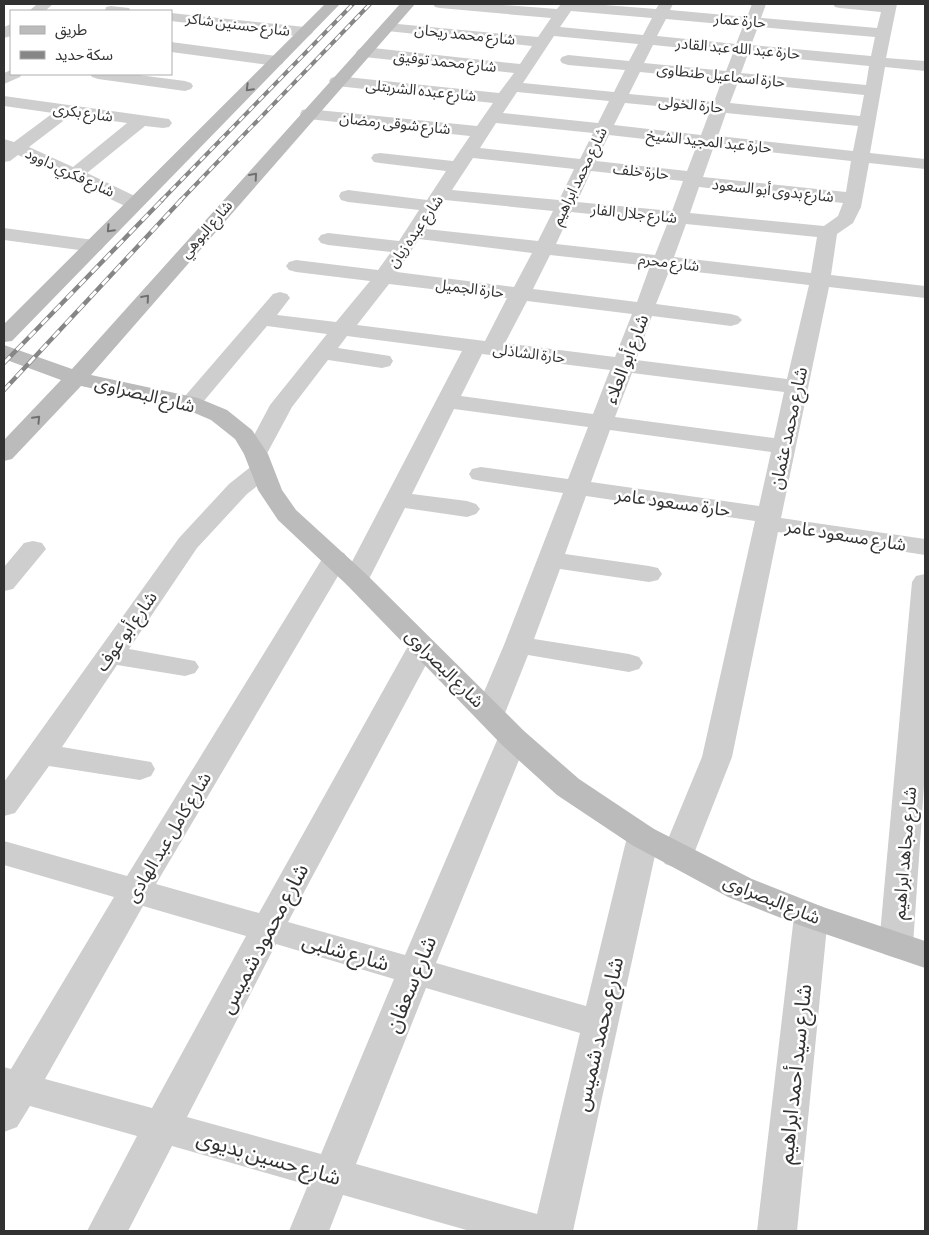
<svg xmlns="http://www.w3.org/2000/svg" width="929" height="1235" font-family="'Asap Condensed','Noto Sans Arabic',sans-serif">
<style>
.lines{fill:none;stroke-linecap:round;stroke-linejoin:round}
.street{fill:#cecece;fill-rule:evenodd}
.secondary{fill:#bbb;fill-rule:evenodd}
.rail-far1-casing{stroke:#868686;stroke-width:4}
.rail-casing{stroke:#868686;stroke-width:4.5}
.rail-far1{stroke:#fff;stroke-width:2.5;stroke-dasharray:7;stroke-linecap:butt}
.rail{stroke:#fff;stroke-width:3;stroke-dasharray:9;stroke-linecap:butt}
.oneway{stroke:#6f6f6f}
.labels{text-anchor:middle;dominant-baseline:central;stroke-width:5;stroke-linejoin:round;paint-order:stroke}
.far-street-label{font-size:15px;fill:#313131;stroke:#fff}
.street-label{font-size:18px;fill:#313131;stroke:#fff}
.near-street-label{font-size:21px;fill:#313131;stroke:#fff}
</style>
<rect width="100%" height="100%" fill="#fff"/>
<g class="lines">
<!-- street -->
<path class="street" d="M37,4H53L45,11H29Z
M433,4H490L557,9L561,4H592L656,9L659,4H673L670,10L747,17L752,4H766L761,18L877,28L881,12L840,8L835,7L833,4H897L886,58L925,61V71L885,67L870,153L925,159V169L869,163L861,207L853,223L837,234L831,275L925,286V298L829,287L781,518L925,539V555L778,532L732,757L693,856L689,864L677,868L665,864L661,856L702,757L755,521L586,496L565,554L649,566L658,568L662,574L658,580L649,582L560,569L534,639L629,654L639,657L643,663L639,669L629,672L528,655L505,713L500,720L490,723L480,720L475,713L504,645L563,493L481,481L472,479L469,474L472,469L481,467L568,479L588,427L454,409L412,494L467,501L476,504L480,509L476,514L467,517L405,508L369,579L365,585L356,587L347,585L343,579L462,351L347,336L338,348L390,356L393,361L390,366L382,368L328,360L292,407L264,459L256,461L248,459L244,454L270,405L327,334L267,326L198,408L190,410L182,408L179,403L273,294L280,292L287,294L290,298L277,315L336,322L370,281L296,272L289,270L286,266L289,262L296,260L378,270L391,252L328,245L321,243L318,239L321,235L328,233L399,241L419,210L348,202L341,200L339,196L341,192L348,190L427,200L446,171L380,163L374,162L371,158L374,154L380,153L453,161L470,136L308,119L302,118L300,114L302,110L308,109L477,126L493,103L337,86L331,84L329,81L331,78L337,76L499,93L514,73L364,57L359,55L356,52L359,49L364,47L520,64L532,46L387,31L382,30L380,27L382,24L387,23L538,37L551,18L440,8L435,7ZM571,11L652,18L643,35L560,27ZM666,19L743,26L736,44L657,36ZM758,27L875,37L871,56L751,45ZM554,36L638,44L629,61L568,55L562,57L560,60L562,63L568,65L625,70L614,92L523,83ZM653,45L733,53L726,71L644,63ZM748,54L869,66L866,85L741,73ZM640,72L722,80L714,102L629,94ZM738,82L864,95L860,116L730,103ZM517,92L609,101L598,123L503,113ZM625,103L710,111L701,135L614,125ZM726,113L858,126L853,151L718,136ZM496,123L593,133L580,159L480,148ZM609,135L697,145L687,171L596,161ZM714,146L851,161L846,192L703,177ZM473,158L574,169L559,200L452,190ZM591,171L683,181L672,211L577,202ZM699,187L843,203L838,216L824,226L690,213ZM445,200L553,211L538,241L426,229ZM571,212L668,222L655,255L556,244ZM686,224L817,237L811,273L674,257ZM419,239L532,253L514,287L397,272ZM550,255L650,266L637,302L533,289ZM670,269L809,285L787,379L636,360L652,316L731,326L738,324L742,320L738,316L731,314L656,304ZM389,284L507,298L485,341L357,325ZM527,301L632,314L615,357L505,343ZM482,354L610,370L593,414L461,396ZM632,373L784,392L774,438L615,417ZM610,430L771,452L759,506L591,482Z
M111,6L129,8L131,11H105L106,7Z
M171,13L305,27L310,29L313,32L310,35L305,37L171,21Z
M11,24V36L4,38V27Z
M171,42L276,56L282,58L284,61L282,64L276,66L171,52Z
M11,70V74H22L20,77L4,84V73Z
M90,74H131L185,81L191,83L193,86L191,89L185,91L98,79L92,77Z
M4,96L169,119L172,123L169,127L163,128L145,126L87,173L141,199L143,203L141,207L134,209L127,207L18,155L10,161L4,162V139L14,142L53,113L4,106ZM71,115L127,123L73,167L29,147Z
M4,228L94,240L101,242L104,246L101,250L94,252L4,240Z
M262,463L271,465L274,470L271,475L247,494L197,548L129,649L195,661L199,667L195,673L185,676L117,665L62,747L151,762L155,769L151,776L140,780L49,766L15,813L4,816V782L179,538L229,484L253,465Z
M33,541L42,543L46,549L13,589L4,591V567L24,543Z
M335,551L344,553L348,559L156,884L259,913L408,646L412,640L422,637L432,640L436,646L288,922L405,955L498,738L502,731L513,728L524,731L528,738L436,963L586,1006L627,837L632,829L643,825L654,829L659,837L573,1231H470L343,1195L329,1231H289L308,1185L172,1146L128,1231H87L137,1136L30,1106L17,1127L4,1132V1067L11,1069L114,897L4,865V841L127,876L322,559L326,553ZM143,906L246,936L152,1108L45,1079ZM276,944L394,979L321,1154L187,1117ZM426,988L580,1033L537,1214L356,1164Z
M925,574V771L913,945L908,954L896,958L884,954L879,945L912,582L916,576Z
M811,903L823,907L828,916L797,1231H757L794,916L799,907Z"/>
<!-- secondary -->
<path class="secondary" d="M325,4H340L12,341L4,342V324Z
M400,4H415L91,375L198,398L227,410L252,430L268,454L282,490L296,510L365,573L524,731L579,779L654,829L752,879L823,907L925,941V968L799,925L728,897L632,845L557,795L502,745L347,585L278,520L258,490L244,454L235,439L211,420L183,408L81,386L12,459L4,461V440L61,380L4,359V345L72,369Z"/>
<defs>
<path id="rail-far1" d="M161,201L353,4
M180,201L370,4"/>
<path id="rail" d="M4,363L162,200
M4,390L181,200"/>
</defs>
<!-- rail-far1 casing -->
<use href="#rail-far1" class="rail-far1-casing"/>
<!-- rail casing -->
<use href="#rail" class="rail-casing"/>
<!-- rail-far1 -->
<use href="#rail-far1" class="rail-far1"/>
<!-- rail -->
<use href="#rail" class="rail"/>
</g>
<!-- one-way arrows -->
<defs><path id="oneway-chevron" d="M-2-3.5L2.5 0L-2 3.5" fill="none" stroke-width="1.6" stroke-linecap="round" stroke-linejoin="round" transform="scale(1.25)"/></defs>
<g class="oneway">
<use href="#oneway-chevron" transform="translate(249 88) rotate(135)"/>
<use href="#oneway-chevron" transform="translate(254 176) rotate(-49)"/>
<use href="#oneway-chevron" transform="translate(110 229) rotate(133)"/>
<use href="#oneway-chevron" transform="translate(146 298) rotate(-49)"/>
<use href="#oneway-chevron" transform="translate(37 419) rotate(-46)"/>
</g>
<g class="labels">
<!-- far-street labels -->
<g class="far-street-label">
<text transform="translate(740 20) rotate(5)">حارة عمار</text>
<text transform="translate(238 24) rotate(7)">شارع حسنين شاكر</text>
<text transform="translate(465 34) rotate(6)">شارع محمد ريحان</text>
<text transform="translate(738 48) rotate(5)">حارة عبد الله عبد القادر</text>
<text transform="translate(445 61) rotate(6)">شارع محمد توفيق</text>
<text transform="translate(721 75) rotate(6)">حارة اسماعيل طنطاوى</text>
<text transform="translate(421 90) rotate(6)">شارع عبده الشربتلى</text>
<text transform="translate(691 104) rotate(6)">حارة الخولى</text>
<text transform="translate(83 112) rotate(8)">شارع بكرى</text>
<text transform="translate(395 123) rotate(6)">شارع شوقى رمضان</text>
<text transform="translate(709 141) rotate(6)">حارة عبد المجيد الشيخ</text>
<text transform="translate(641 171) rotate(6)">حارة خلف</text>
<text transform="translate(70 172) rotate(25)">شارع فكري داوود</text>
<text transform="translate(579 176) rotate(-64)">شارع محمد ابراهيم</text>
<text transform="translate(773 190) rotate(6)">شارع بدوى أبو السعود</text>
<text transform="translate(634 213) rotate(6)">شارع جلال الفار</text>
<text transform="translate(206 229) rotate(-49)">شارع البوهي</text>
<text transform="translate(415 231) rotate(-55)">شارع عبده زيان</text>
<text transform="translate(669 262) rotate(7)">شارع محرم</text>
<text transform="translate(470 288) rotate(7)">حارة الجميل</text>
<text transform="translate(529 353) rotate(7)">حارة الشاذلى</text>
</g>
<!-- street labels -->
<g class="street-label">
<text transform="translate(626 359) rotate(-69)">شارع أبو العلاء</text>
<text transform="translate(145 394) rotate(14)">شارع البصراوى</text>
<text transform="translate(788 428) rotate(-78)">شارع محمد عثمان</text>
<text transform="translate(673 502) rotate(8)">حارة مسعود عامر</text>
<text transform="translate(846 535) rotate(9)">شارع مسعود عامر</text>
<text transform="translate(126 631) rotate(-55)">شارع أبو عوف</text>
<text transform="translate(445 668) rotate(45)">شارع البصراوى</text>
<text transform="translate(168 837) rotate(-59)">شارع كامل عبد الهادى</text>
<text transform="translate(904 853) rotate(-85)">شارع مجاهد ابراهيم</text>
<text transform="translate(772 899) rotate(22)">شارع البصراوى</text>
</g>
<!-- near-street labels -->
<g class="near-street-label">
<text transform="translate(263 938) rotate(-62)">شارع محمود شميس</text>
<text transform="translate(346 951) rotate(16)">شارع شلبى</text>
<text transform="translate(410 984) rotate(-68)">شارع سعفان</text>
<text transform="translate(598 1034) rotate(-77)">شارع محمد شميس</text>
<text transform="translate(794 1074) rotate(-84)">شارع سيد أحمد ابراهيم</text>
<text transform="translate(269 1157) rotate(16)">شارع حسين بديوى</text>
</g>
</g>
<!-- border -->
<rect width="929" height="1235" fill="none" stroke="#313131" stroke-width="10"/>
<!-- legend -->
<rect x="10" y="10" width="162" height="65" fill="#ffffff" stroke="#adadad"/>
<rect x="20" y="26" width="25" height="8" fill="#bbbbbb" stroke="#adadad"/>
<text x="55" y="35" font-size="15" fill="#313131">طريق</text>
<rect x="20" y="51" width="25" height="8" fill="#868686" stroke="#adadad"/>
<text x="55" y="60" font-size="15" fill="#313131">سكة حديد</text>
</svg>
